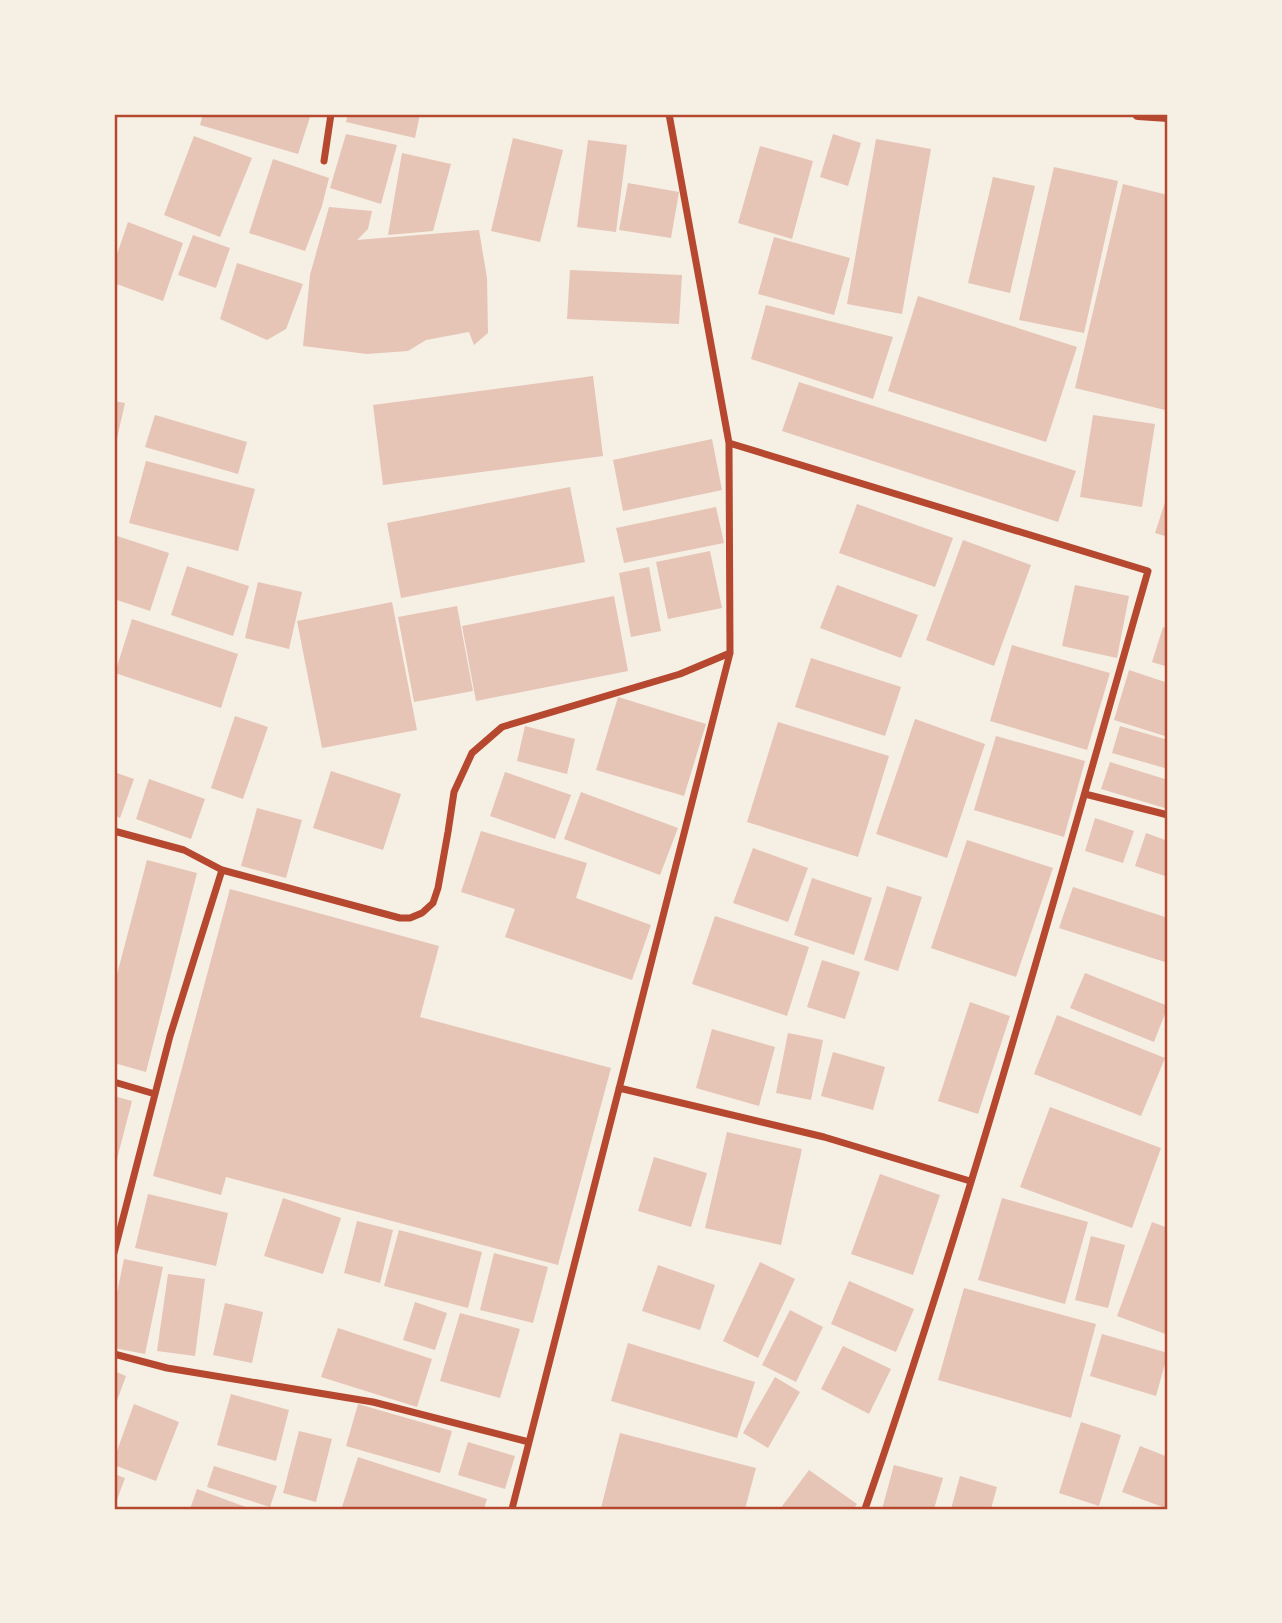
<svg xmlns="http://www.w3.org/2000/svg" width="1282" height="1623" font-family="'Work Sans',sans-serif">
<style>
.building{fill:#e6c5b7}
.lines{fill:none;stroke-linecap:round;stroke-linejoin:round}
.minor{stroke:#b5482f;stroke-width:7}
.tertiary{stroke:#b5482f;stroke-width:12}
.neatline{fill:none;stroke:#b5482f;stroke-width:2.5}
</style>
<rect width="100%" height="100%" fill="#f6efe4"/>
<!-- building -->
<path class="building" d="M203,114H311L298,154L200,125Z
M348,114H420L415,138L346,122Z
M346,134L397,145L381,204L330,188Z
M833,134L861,143L848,186L820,177Z
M194,136L252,158L220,237L164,215Z
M513,138L563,150L540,242L491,231Z
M876,139L931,149L902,314L847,304Z
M588,140L627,145L616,232L577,227Z
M760,146L813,161L792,239L738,223Z
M402,153L451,164L433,231L388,235Z
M273,159L329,178L322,206L305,251L249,233Z
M1054,167L1118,181L1084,333L1019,320Z
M993,177L1035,186L1010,293L968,283Z
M628,183L679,192L671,238L619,230Z
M1123,184L1168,195V396L1165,410L1075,388Z
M329,207L372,211L368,229L357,240L479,230L487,278L488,333L474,345L469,332L426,340L408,351L367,354L303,346L310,275Z
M128,222L183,243L163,301L114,283V263Z
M193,235L230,248L216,288L178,275Z
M774,237L850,258L834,315L758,294Z
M237,263L303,284L286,329L267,340L220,319Z
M570,270L682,275L679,324L567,319Z
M918,296L1077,347L1046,442L888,391Z
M766,305L893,337L873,399L751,359Z
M593,376L603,456L383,485L373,405Z
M799,382L1076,471L1058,522L782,431Z
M114,401L125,403L115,447H114Z
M155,415L247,442L238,474L145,447Z
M1093,415L1155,424L1142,507L1080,497Z
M712,439L722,490L623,511L613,460Z
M146,461L255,489L238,551L129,523Z
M570,487L585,562L401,598L387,523Z
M1168,493V537L1155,533Z
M857,504L953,538L935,587L839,553Z
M716,507L724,543L624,563L616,528Z
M114,535L169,553L150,611L114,599Z
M963,540L1031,565L994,666L926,640Z
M710,551L722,608L668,619L656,562Z
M187,566L249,586L233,636L171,615Z
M649,567L661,631L631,637L619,573Z
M258,582L302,592L289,649L245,638Z
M837,585L918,615L901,658L820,628Z
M1075,585L1129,596L1117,658L1062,646Z
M614,596L628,671L476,701L462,626Z
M392,602L417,730L322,748L297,621Z
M457,606L473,691L414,702L398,617Z
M132,619L238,654L221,708L115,673Z
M1163,627L1168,629V667L1152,662Z
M1012,645L1110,673L1087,750L990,721Z
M811,658L901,687L885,736L795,707Z
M1129,670L1168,683V737L1114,720Z
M618,697L706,724L684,796L596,770Z
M235,716L268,727L243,799L211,788Z
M915,719L985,744L947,858L876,834Z
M778,722L889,756L858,857L747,822Z
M525,726L575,739L567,774L517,761Z
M1120,726L1168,740V769L1112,753Z
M996,736L1085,761L1064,837L974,810Z
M1110,762L1168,780V809L1101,789Z
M331,771L401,794L383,850L313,828Z
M114,772L134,779L120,818L114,815Z
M505,772L571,795L555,839L490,816Z
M149,779L205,799L191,839L136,819Z
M581,792L678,828L660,875L564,839Z
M257,808L302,820L286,878L241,866Z
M1095,818L1134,831L1123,863L1085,851Z
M481,831L587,863L576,898L651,925L632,980L505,937L515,909L461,892Z
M1146,833L1168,841V877L1135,866Z
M967,840L1053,868L1016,977L931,948Z
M753,848L808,868L788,922L733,903Z
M147,860L197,873L146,1072L114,1063V986Z
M812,878L872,898L854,955L794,935Z
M887,886L922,897L898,971L864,960Z
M1073,887L1168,918V963L1059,928Z
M230,889L439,946L420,1017L611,1068L558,1265L226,1177L221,1195L153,1176Z
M715,916L809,947L787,1016L692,984Z
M822,960L860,972L845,1019L807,1007Z
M1085,973L1168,1006L1154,1042L1070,1008Z
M970,1002L1010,1016L978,1114L938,1101Z
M1057,1015L1165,1058L1141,1116L1034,1074Z
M712,1029L775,1047L759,1106L696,1088Z
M788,1033L823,1040L811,1100L776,1093Z
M833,1052L885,1067L873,1110L821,1096Z
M114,1096L132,1101L117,1159L114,1158Z
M1050,1107L1161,1148L1132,1228L1020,1187Z
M727,1132L802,1149L781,1245L705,1228Z
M654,1157L707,1173L691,1227L638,1211Z
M880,1174L940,1195L913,1275L851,1254Z
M148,1194L228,1213L216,1266L135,1248Z
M283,1198L341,1218L323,1274L264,1256Z
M1002,1198L1088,1222L1065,1304L978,1280Z
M357,1221L393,1230L380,1283L344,1273Z
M1152,1222L1168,1228V1335L1117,1316Z
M399,1230L482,1252L468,1308L384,1286Z
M1091,1236L1125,1245L1108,1308L1075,1300Z
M494,1253L548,1267L533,1323L480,1310Z
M124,1259L163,1267L145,1354L114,1348V1307Z
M760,1262L795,1279L758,1358L723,1341Z
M658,1265L715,1285L700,1330L642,1311Z
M168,1274L205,1279L195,1356L157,1351Z
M849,1281L914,1309L896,1352L831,1324Z
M964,1288L1096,1324L1071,1418L938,1380Z
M415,1302L447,1313L435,1350L403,1340Z
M225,1303L263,1312L252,1363L213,1355Z
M790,1310L823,1327L796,1382L762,1365Z
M460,1313L520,1329L500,1398L440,1381Z
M338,1328L432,1359L417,1407L321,1377Z
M1102,1334L1168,1353L1156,1396L1090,1376Z
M628,1343L755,1382L737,1438L611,1401Z
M843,1346L891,1369L869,1414L821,1389Z
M114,1371L126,1376L114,1409Z
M775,1377L800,1392L768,1448L743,1433Z
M231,1394L289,1410L276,1461L217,1445Z
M134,1404L179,1422L156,1481L114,1465V1459Z
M358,1404L452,1431L440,1473L346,1446Z
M1081,1422L1121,1435L1099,1506L1059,1493Z
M299,1431L332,1439L316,1502L283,1493Z
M620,1433L756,1468L745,1509H606L601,1508Z
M468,1442L515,1456L505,1489L458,1475Z
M1140,1446L1168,1457V1509L1122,1492Z
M358,1457L487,1499L484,1509H350L342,1507Z
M894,1465L943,1478L934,1509H882Z
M214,1466L277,1486L270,1507L207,1487Z
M809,1470L857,1504L853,1509H780Z
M114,1474L125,1478L114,1508Z
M960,1476L997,1487L991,1509H951Z
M197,1489L251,1509H190Z"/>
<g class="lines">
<!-- minor -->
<path class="minor" d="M324,161L331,114
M729,443L1148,571C1058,885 972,1201 865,1509
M1085,794L1168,815
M114,831L184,850L222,870L400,918H410L422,913L433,903L438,888L448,832L454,792L472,753L502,727L680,674L730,653
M114,1082L155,1094
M619,1088L824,1137L970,1181
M114,1253L170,1036L222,870
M114,1354L167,1368L373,1402L529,1442
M512,1509L730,653L729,443L669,114"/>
<!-- tertiary -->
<path class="tertiary" d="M1138,114L1168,116"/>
</g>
<!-- border -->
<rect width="1282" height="1623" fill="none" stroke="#f6efe4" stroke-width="231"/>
<rect x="116" y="116" width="1050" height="1392" class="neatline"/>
</svg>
